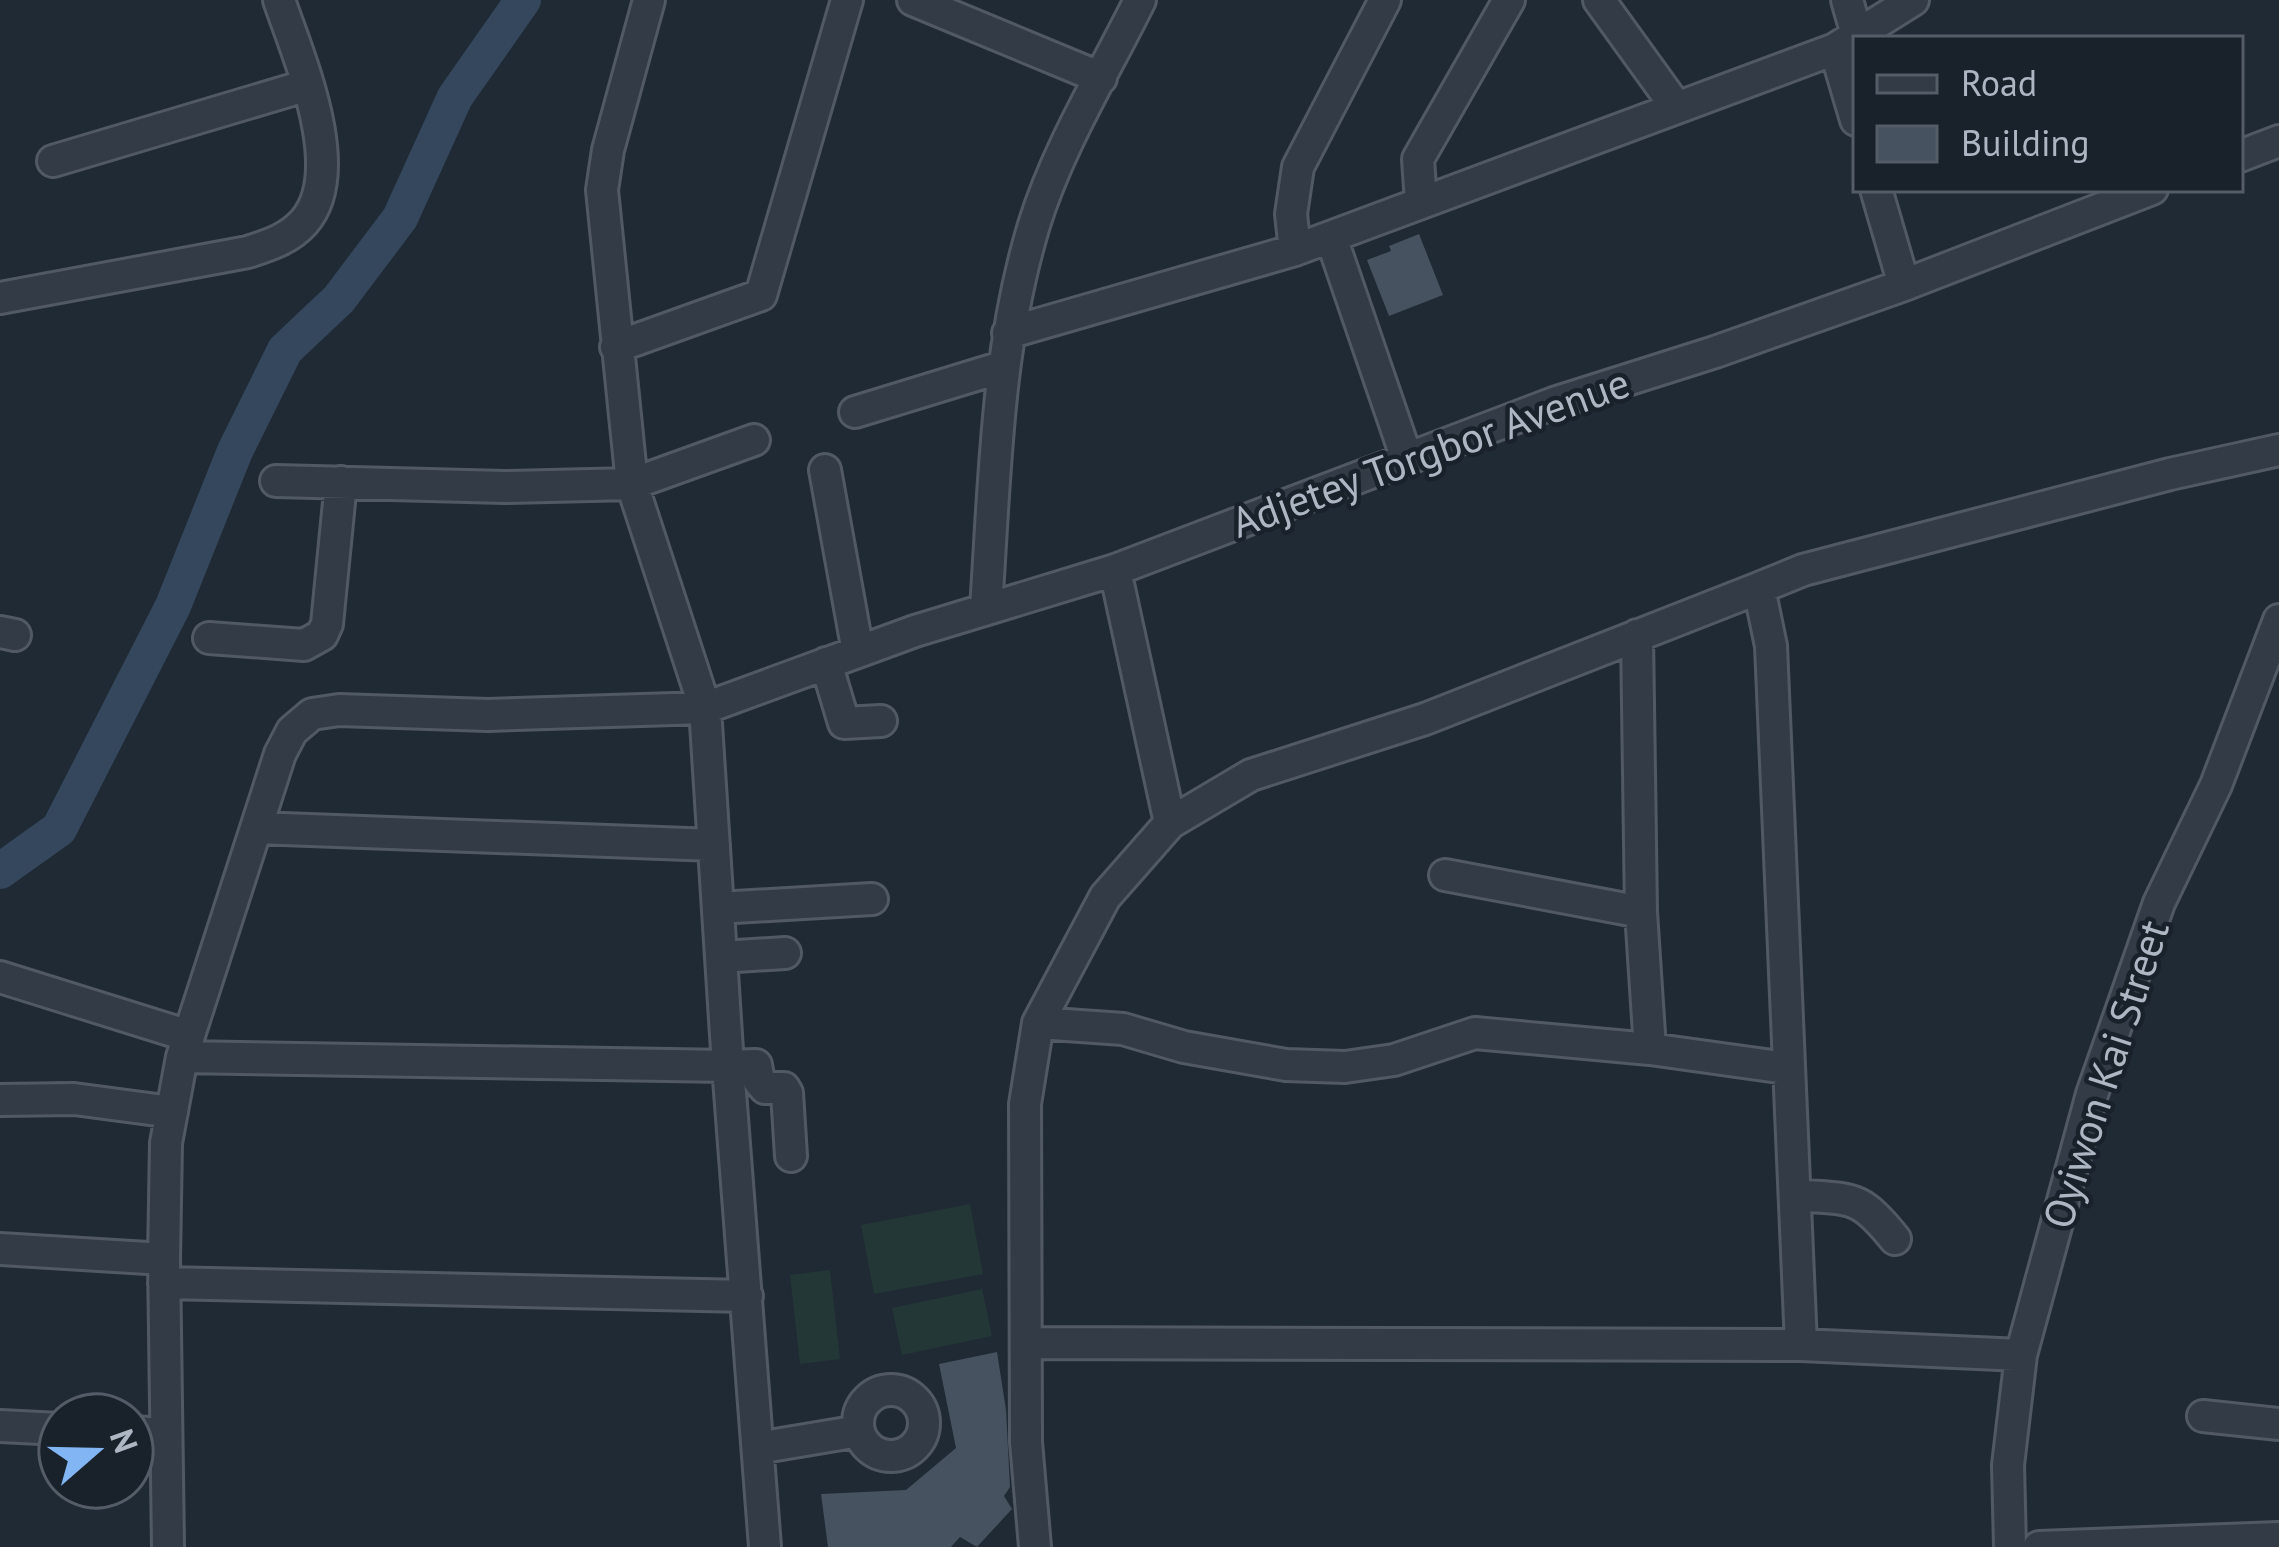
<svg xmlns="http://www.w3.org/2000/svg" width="2279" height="1547" font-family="'PT Sans',sans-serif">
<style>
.green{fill:#233737}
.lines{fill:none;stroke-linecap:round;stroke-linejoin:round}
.river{stroke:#34475c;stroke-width:36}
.building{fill:#46525f}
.minor-casing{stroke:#515a64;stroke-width:36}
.minor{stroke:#333c46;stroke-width:30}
.labels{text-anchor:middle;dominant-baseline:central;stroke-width:9;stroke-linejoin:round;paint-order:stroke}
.street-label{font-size:42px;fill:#adb7c3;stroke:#19212a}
</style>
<rect width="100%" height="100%" fill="#202a35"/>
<!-- green -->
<path class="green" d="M970,1204L983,1274L874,1294L861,1225Z
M830,1270L840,1359L800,1364L790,1275Z
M982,1289L992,1336L902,1355L892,1308Z"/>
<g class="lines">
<!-- river -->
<path class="river" d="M0,871L59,829L173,606L235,451L285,350L339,299L400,218L455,97L523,0"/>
</g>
<!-- building -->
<path class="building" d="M1419,234L1443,295L1389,316L1367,260L1391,251L1389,246Z
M997,1352L1006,1410L1010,1487L1004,1496L1012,1509L977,1547L960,1537L951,1547H828L821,1494L906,1490L956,1448L939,1364Z"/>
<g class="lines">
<defs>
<path id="minor" d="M649,0L608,150L602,190L632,484L705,708L728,1066L765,1547
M913,0L1101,78
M1599,0L1677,108
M1847,0L1857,35
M1835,49L1856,120
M2240,156L2279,141
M53,161L308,85
M1876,189L1904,285
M1421,203L1418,159L1509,0
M1331,237L1407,459
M1295,250L1291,214L1298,167L1385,0
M0,298L248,252C269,245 289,239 304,222C349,171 298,56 279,0
M1008,333L1295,250L1835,49L1913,0
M616,347L761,295L847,0
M855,412L1002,367
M825,470L858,652
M276,481L505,487L632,484L754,440
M1115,570L1170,823
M1759,588L1803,570L2170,474L2279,450
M986,608C995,478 996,350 1034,225C1058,147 1104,73 1140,0
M0,632L15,635
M1637,635L1641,912L1650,1049
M209,638L304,645L322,635L327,624L341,482
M826,663L844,723L881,721
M256,828L714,845
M1445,875L1641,912
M718,908L872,899
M721,957L785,953
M0,977L189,1036
M1038,1023L1123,1029L1184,1047L1286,1065L1345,1067L1394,1060L1475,1033L1650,1049L1786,1068
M182,1057L728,1066L756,1065L759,1081L765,1088H784L787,1093L791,1156
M0,1100L74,1099L172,1112
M1795,1195C1852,1200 1858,1193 1895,1239
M0,1249L164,1259
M164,1283L747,1296
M1028,1343L1801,1345L2021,1355
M858 1423a33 33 0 1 1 66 0a33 33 0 1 1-66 0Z
M2203,1416L2279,1424
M0,1426L60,1429
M132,1432L166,1434
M758,1448L859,1431
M168,1547L164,1259L166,1143L182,1057L280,754L292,731L312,714L339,710L488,715L705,708L915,631L1115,570L1554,403L1715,352L1904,285L2152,189
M1035,1547L1026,1442L1025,1104L1038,1023L1105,897L1170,823L1251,775L1425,719L1759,588L1771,646L1801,1345
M2010,1547L2008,1465L2021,1355L2092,1094L2159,903L2216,785L2279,620
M2039,1547L2279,1538"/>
</defs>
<!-- minor casing -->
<use href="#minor" class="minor-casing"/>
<!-- minor -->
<use href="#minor" class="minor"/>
</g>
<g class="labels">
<!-- street labels -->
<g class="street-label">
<text transform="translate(1430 452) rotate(-20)">Adjetey Torgbor Avenue</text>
<text transform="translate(2105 1074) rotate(-72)">Oyiwon Kai Street</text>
</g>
</g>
<!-- legend -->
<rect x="1853" y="36" width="390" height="156" fill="#19212a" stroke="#545d67" stroke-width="3"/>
<rect x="1877" y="75" width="60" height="18" fill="#333c46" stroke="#545d67" stroke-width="3"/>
<text x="1961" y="96" font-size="36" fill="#adb7c3">Road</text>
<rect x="1877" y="126" width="60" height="36" fill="#46525f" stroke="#545d67" stroke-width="3"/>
<text x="1961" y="156" font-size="36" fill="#adb7c3">Building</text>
<!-- north arrow -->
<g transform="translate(96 1451) rotate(70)"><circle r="57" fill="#19212a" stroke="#545d67" stroke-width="3"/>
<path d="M0-9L21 45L0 30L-21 45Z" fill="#82b5f3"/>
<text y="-18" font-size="33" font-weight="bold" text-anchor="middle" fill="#adb7c3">N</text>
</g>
</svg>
